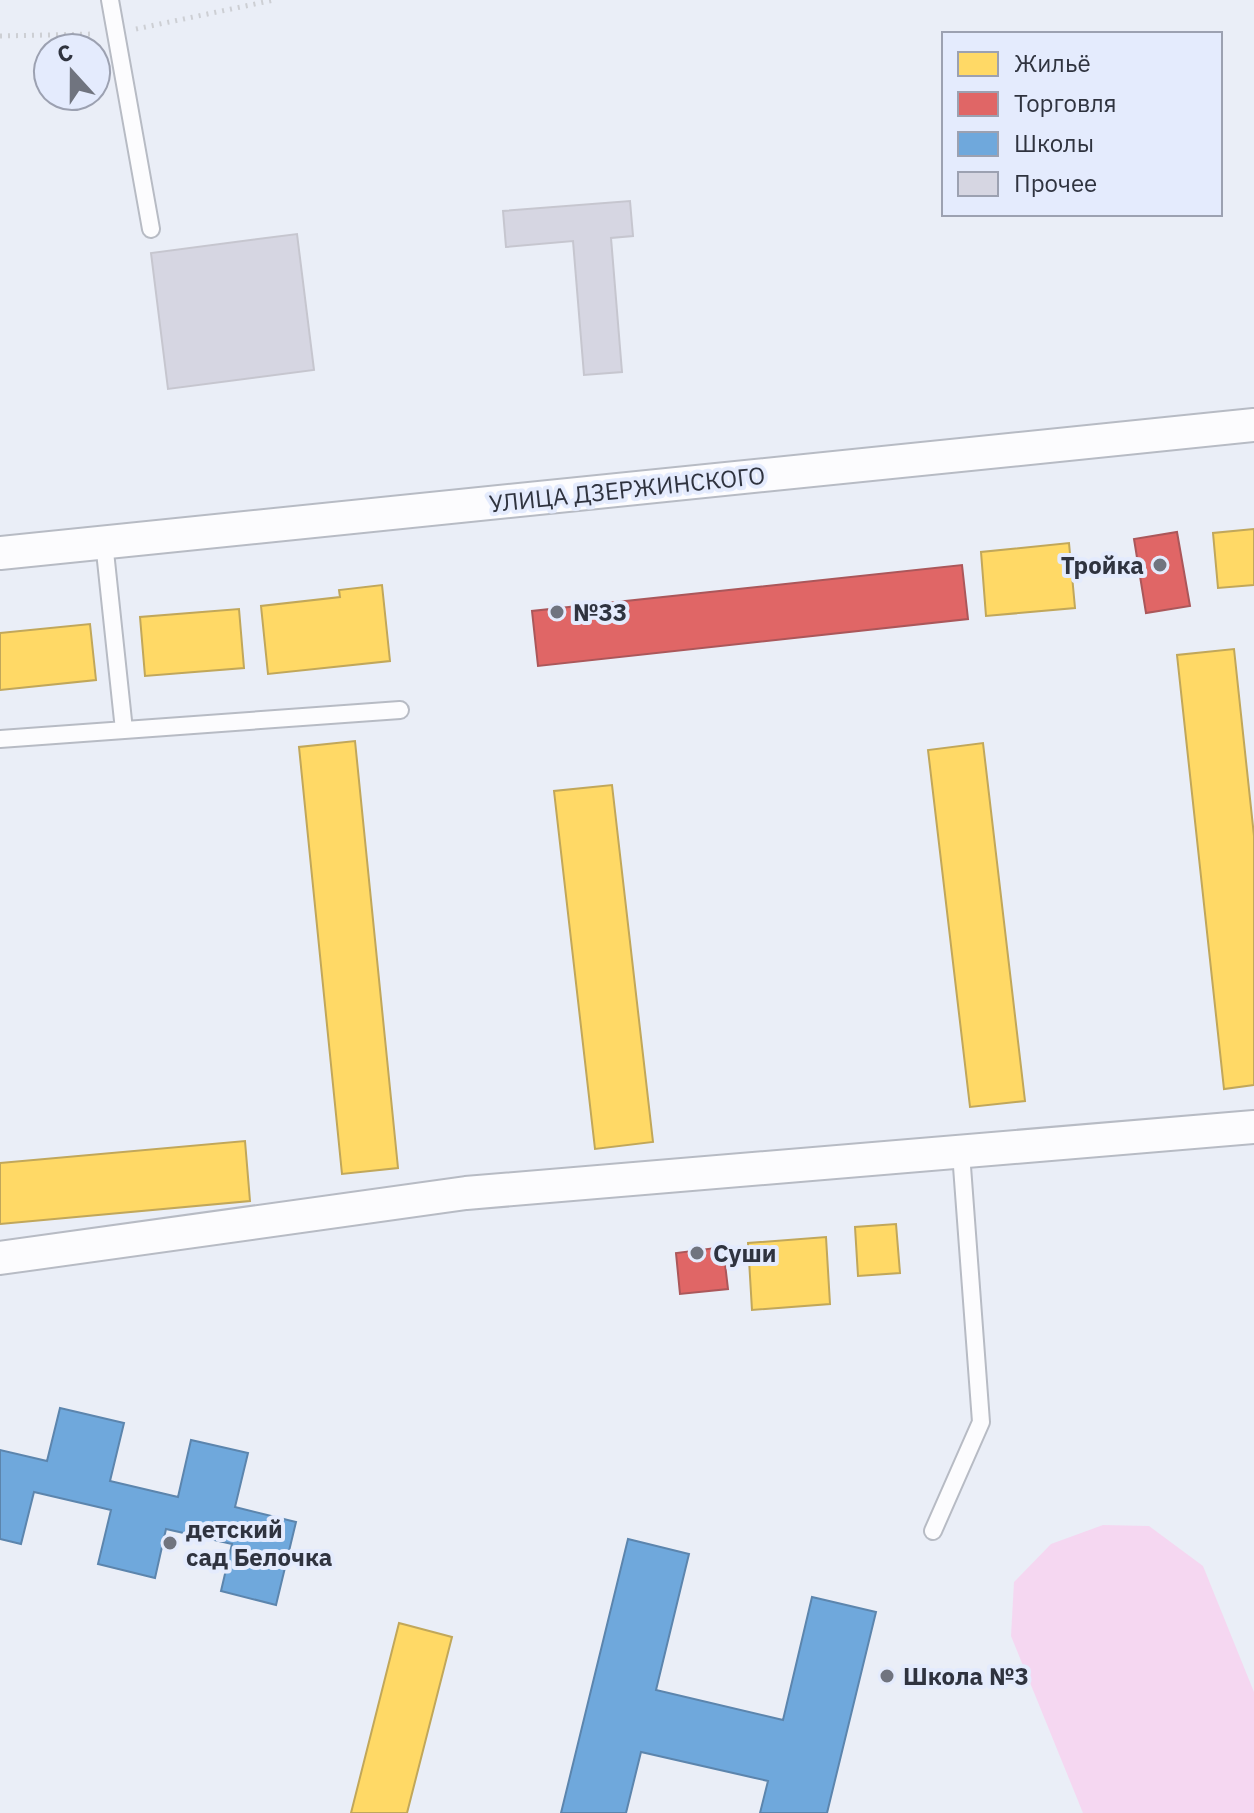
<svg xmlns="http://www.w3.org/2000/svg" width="1254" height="1813" font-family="'IBM Plex Sans',sans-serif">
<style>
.green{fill:#f5d7f1}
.homes{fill:#ffd966;stroke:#c1a75a;stroke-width:2}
.shops{fill:#e06666;stroke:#ab575a;stroke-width:2}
.schools{fill:#6fa8dc;stroke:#5c85ad;stroke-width:2}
.building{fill:#d6d6e2;stroke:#c6c6cf;stroke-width:2}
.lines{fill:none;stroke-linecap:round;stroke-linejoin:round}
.lane-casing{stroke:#b7bbc4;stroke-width:20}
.street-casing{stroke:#b7bbc4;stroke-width:36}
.path{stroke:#cdcfd4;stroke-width:5;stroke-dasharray:2 6;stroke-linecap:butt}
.lane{stroke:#fcfcfe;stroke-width:16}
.street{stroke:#fcfcfe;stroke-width:32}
.poi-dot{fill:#70747f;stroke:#e4ebfd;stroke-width:3}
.labels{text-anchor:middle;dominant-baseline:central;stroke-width:8;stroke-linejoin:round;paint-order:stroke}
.street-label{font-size:24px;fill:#2f333f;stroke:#e4ebfd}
.poi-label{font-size:24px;font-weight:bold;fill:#2f333f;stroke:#e4ebfd;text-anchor:start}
</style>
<rect width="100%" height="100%" fill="#eaeef7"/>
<!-- green -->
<path class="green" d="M1103,1525L1149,1526L1203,1566L1254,1692V1813H1083L1011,1636L1014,1582L1051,1544Z"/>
<!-- homes -->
<path class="homes" d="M1254,529V585L1218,588L1213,533Z
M1069,543L1075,608L986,616L981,552Z
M382,585L390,661L268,674L261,606L340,597L339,590Z
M239,609L244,668L145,676L140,617Z
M90,624L96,680L0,690V633Z
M1234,649L1254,836V1085L1224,1089L1177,655Z
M355,741L398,1168L342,1174L299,747Z
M983,743L1025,1101L970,1107L928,750Z
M612,785L653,1142L595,1149L554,791Z
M245,1141L250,1201L0,1224V1163Z
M896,1224L900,1273L858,1276L855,1227Z
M826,1237L830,1304L752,1310L748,1243Z
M399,1623L452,1637L407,1813H351Z"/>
<!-- shops -->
<path class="shops" d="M1177,532L1190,606L1146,613L1134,539Z
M962,565L968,619L538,666L532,611Z
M723,1247L728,1289L680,1294L676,1253Z"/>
<!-- schools -->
<path class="schools" d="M60,1408L124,1423L110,1481L178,1497L191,1440L248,1453L235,1507L296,1522L276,1605L221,1591L232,1544L166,1529L155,1578L98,1564L111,1510L34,1492L21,1544L0,1539V1450L47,1461Z
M628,1539L689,1554L656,1690L783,1720L812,1597L876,1612L827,1813H760L768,1781L641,1752L626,1813H561Z"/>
<!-- building -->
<path class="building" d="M630,201L633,236L611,238L622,372L584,375L573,241L506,247L503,211Z
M297,234L314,370L168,389L151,253Z"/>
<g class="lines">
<defs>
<path id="lane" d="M110,0L151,229
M104,542L124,730
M0,739L400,710
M933,1531L981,1422L961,1153"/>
<path id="street" d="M0,553L1254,425
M0,1258L466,1193L1254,1127"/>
</defs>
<!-- lane casing -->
<use href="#lane" class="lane-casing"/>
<!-- street casing -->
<use href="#street" class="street-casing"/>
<!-- path -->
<path class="path" d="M136,29L274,0
M0,36L94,34"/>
<!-- lane -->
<use href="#lane" class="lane"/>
<!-- street -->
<use href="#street" class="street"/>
</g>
<!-- markers -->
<g class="poi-dot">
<circle cx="1160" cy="565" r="8"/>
<circle cx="557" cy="612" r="8"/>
<circle cx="697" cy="1253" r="8"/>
<circle cx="170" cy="1543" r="8"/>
<circle cx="887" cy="1676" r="8"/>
</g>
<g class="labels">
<!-- street labels -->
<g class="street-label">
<text transform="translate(627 489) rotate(-6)">УЛИЦА ДЗЕРЖИНСКОГО</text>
</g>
<!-- poi labels -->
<g class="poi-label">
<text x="1144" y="565" text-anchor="end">Тройка</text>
<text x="573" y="612">№33</text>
<text x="713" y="1253">Суши</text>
<text x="186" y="1529">детский<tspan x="186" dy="28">сад Белочка</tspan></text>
<text x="903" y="1676">Школа №3</text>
</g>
</g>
<!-- legend -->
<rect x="942" y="32" width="280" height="184" fill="#e4ebfd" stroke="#9ca1b1" stroke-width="2"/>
<rect x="958" y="52" width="40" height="24" fill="#ffd966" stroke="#9ca1b1" stroke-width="2"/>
<text x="1014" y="72" font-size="24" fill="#2f333f">Жильё</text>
<rect x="958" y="92" width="40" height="24" fill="#e06666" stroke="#9ca1b1" stroke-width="2"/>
<text x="1014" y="112" font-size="24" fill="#2f333f">Торговля</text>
<rect x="958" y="132" width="40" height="24" fill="#6fa8dc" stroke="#9ca1b1" stroke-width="2"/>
<text x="1014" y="152" font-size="24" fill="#2f333f">Школы</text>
<rect x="958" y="172" width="40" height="24" fill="#d6d6e2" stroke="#9ca1b1" stroke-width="2"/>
<text x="1014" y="192" font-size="24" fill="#2f333f">Прочее</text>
<!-- north arrow -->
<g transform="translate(72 72) rotate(339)"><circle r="38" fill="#e4ebfd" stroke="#9ca1b1" stroke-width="2"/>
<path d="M0-6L14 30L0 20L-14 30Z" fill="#70747f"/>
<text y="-12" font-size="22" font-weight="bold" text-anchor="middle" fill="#2f333f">С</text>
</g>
</svg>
